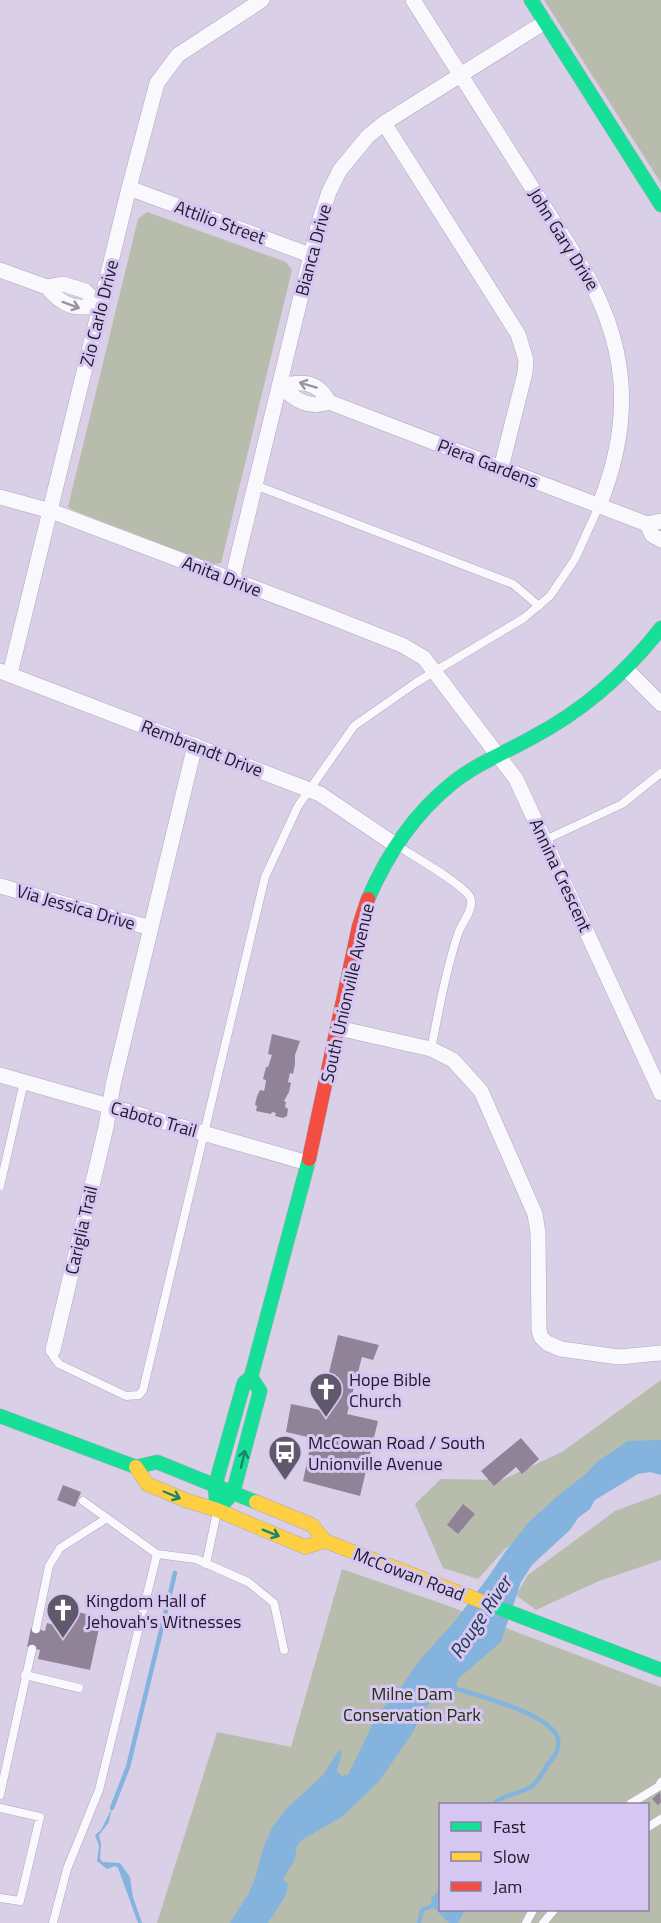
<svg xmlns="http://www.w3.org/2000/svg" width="661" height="1923" font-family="'Titillium Web',sans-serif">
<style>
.green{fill:#b7bcac;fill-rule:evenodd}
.water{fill:#84b3de}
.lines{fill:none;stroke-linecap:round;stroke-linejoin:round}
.stream{stroke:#84b3de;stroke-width:4.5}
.building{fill:#908398}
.lane-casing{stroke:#aea7b9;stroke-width:9}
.street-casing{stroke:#aea7b9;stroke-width:16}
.fast-casing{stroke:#aea7b9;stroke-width:15}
.slow-casing{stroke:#aea7b9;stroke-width:15}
.jam-casing{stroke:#aea7b9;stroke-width:15}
.lane{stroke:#f9f8fc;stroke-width:8}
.street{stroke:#f9f8fc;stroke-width:15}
.fast{stroke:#16e098;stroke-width:14}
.slow{stroke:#ffcf43;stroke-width:14}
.jam{stroke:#f24e42;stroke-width:14}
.oneway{stroke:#97949d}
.oneway2{stroke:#1a8666}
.labels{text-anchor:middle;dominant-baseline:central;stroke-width:6;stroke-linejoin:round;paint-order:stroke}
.street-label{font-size:18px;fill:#1f1929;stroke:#d6c6f2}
.poi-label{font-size:18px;fill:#1f1929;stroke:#d6c6f2;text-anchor:start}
.park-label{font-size:18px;fill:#262f0e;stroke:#d6c6f2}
.water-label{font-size:20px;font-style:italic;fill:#19394f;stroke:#d6c6f2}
</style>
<rect width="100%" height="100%" fill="#d9d0e8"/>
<!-- green -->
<path class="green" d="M544,0H661V183Z
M147,212L286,262L292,270L221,563L213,564L75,511L68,507L138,219Z
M661,1380V1454L506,1548L478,1579L443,1568L415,1504L441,1479L502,1480L562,1452Z
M661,1494V1560L599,1581L536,1610L516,1595L528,1575L615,1511Z
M342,1569L446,1605L661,1687V1923H157L217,1732L291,1747ZM440,1804H648V1910H440Z"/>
<!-- water -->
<path class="water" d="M661,1440V1475L650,1472L638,1474L595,1500L590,1509L578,1518L570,1530L532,1565L521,1582L501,1642L458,1679L456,1685L461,1690L458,1692L447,1690L431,1701L421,1715L413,1732L380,1780L343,1816L302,1840L297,1846L295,1859L283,1879L288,1884L286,1895L268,1923H230L249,1893L256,1876L263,1848L272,1828L285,1810L323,1775L339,1750L342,1753L337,1771L342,1776L348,1775L378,1713L396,1695L418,1662L455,1621L489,1576L505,1552L529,1522L560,1494L586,1474L598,1461L628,1441Z
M112,1808L109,1822L99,1835L101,1844L100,1859L103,1862L120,1863L130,1877L133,1897L142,1923H138L118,1868L115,1866L107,1869L97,1861L99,1846L95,1835L101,1830Z
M440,1889V1910H465L458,1923H449L432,1906L431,1899Z"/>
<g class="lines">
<!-- stream -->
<path class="stream" d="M461,1690C484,1698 551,1714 558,1739C560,1750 554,1757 548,1764C544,1771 538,1782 532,1786C520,1795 504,1793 494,1804
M112,1808L128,1767L175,1573
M419,1923L422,1910L432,1906"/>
</g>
<!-- building -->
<path class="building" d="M272,1034L300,1041L295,1055V1064L293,1074L290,1073L288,1082L291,1083L289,1092L284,1101L286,1102L285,1107L288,1109L287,1116L283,1118L275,1116L276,1113L272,1112L271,1114L256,1111L257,1106L255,1105L257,1096L260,1090L264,1091L265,1087L266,1080L263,1079L266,1067H268L272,1055L268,1054Z
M338,1335L379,1345L373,1360L362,1357L347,1414L378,1421L360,1496L303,1481L312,1438L286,1432L291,1404L320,1410Z
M521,1438L539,1459L522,1474L516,1467L494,1486L481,1471Z
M63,1485L81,1492L75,1507L57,1500Z
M463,1504L475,1514L458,1534L447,1525Z
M58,1608L91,1615V1617L101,1619L90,1670L38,1659L40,1650L27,1647L31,1628L45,1631L47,1623L54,1625Z
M660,1792L661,1802L658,1805L652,1799Z"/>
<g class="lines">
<defs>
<path id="lane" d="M255,485L513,584L539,606
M545,840L622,804L661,773
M398,846C413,856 463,884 470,897C475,907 463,922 459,931C446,969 439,1010 431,1049
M0,1186L24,1082
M53,1350V1356L59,1364L126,1396L139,1395L143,1390L265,877L298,806L354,726L417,682L524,618L550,596L575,559L599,506
M83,1501L157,1554L196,1559L248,1582L274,1603L284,1650
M206,1564L217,1512
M36,1629L49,1566L60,1548L107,1518
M25,1675L79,1688
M0,1795L32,1649
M630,1804L658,1787L661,1782
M0,1808L40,1817L20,1901L0,1898
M648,1827L661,1819
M53,1923L67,1869L99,1790L157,1554
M526,1923L533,1910
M543,1923L554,1910"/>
<path id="street" d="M413,0L578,260C628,341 635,417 599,506
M384,123L518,334L526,360L525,373L501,468
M129,188L310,255
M0,270L47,287L63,284L85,291L102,306
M47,287C64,308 75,309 102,306
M279,386C302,381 317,380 329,402L647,524L661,521
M279,386C295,399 308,410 329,402
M0,497L51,511L331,617L402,645L424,658L516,779L661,1093
M647,524L652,535L661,540
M232,580L319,222L329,192L340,170L368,136L384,123L545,22
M626,669L661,704
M0,671L320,794L394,844
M10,674L129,188L157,83L178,55L262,0
M0,886L151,928
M338,1028L431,1049L453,1060L481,1091L535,1214L538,1233L539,1330L541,1337L547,1343L561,1349L619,1357L661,1353
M0,1075L308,1163
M53,1350L106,1127L113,1085L195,745"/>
<path id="fast" d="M531,0L661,205
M368,899C387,855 412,816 450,785C475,764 505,753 533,737C584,710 626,673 661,628
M0,1416L136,1467L157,1462L256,1502
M223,1504L233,1493L260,1391L251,1377
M217,1510L215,1486L244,1383L251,1377L309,1159
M491,1605L661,1670"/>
<path id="slow" d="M136,1467L147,1484L185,1500L217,1510L305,1547L325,1541
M256,1502L312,1525L325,1541L491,1605"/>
<path id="jam" d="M309,1159L359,926L368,899"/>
</defs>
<!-- lane casing -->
<use href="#lane" class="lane-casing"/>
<!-- street casing -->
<use href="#street" class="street-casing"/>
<!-- fast casing -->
<use href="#fast" class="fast-casing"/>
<!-- slow casing -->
<use href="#slow" class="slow-casing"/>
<!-- jam casing -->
<use href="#jam" class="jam-casing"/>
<!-- lane -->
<use href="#lane" class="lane"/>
<!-- street -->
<use href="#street" class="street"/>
<!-- fast -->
<use href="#fast" class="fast"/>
<!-- slow -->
<use href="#slow" class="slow"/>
<!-- jam -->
<use href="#jam" class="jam"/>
</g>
<!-- one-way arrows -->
<defs><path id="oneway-shaft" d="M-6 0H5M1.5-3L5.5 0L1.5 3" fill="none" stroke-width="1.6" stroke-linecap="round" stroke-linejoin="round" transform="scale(1.5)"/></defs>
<g class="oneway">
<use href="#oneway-shaft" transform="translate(71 305) rotate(20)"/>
<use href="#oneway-shaft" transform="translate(308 385) rotate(-163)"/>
</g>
<g class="oneway2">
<use href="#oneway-shaft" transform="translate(243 1459) rotate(-77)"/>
<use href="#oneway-shaft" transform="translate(172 1495) rotate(23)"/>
<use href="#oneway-shaft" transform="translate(271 1533) rotate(22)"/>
</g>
<!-- icons -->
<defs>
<symbol id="church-pin" viewBox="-11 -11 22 30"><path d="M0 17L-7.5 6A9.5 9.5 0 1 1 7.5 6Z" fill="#60596c" stroke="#d6c6f2"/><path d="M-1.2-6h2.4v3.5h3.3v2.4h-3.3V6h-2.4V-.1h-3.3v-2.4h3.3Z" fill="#fff"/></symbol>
<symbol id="bus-pin" viewBox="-11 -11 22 30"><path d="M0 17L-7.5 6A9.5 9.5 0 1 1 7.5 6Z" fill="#60596c" stroke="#d6c6f2"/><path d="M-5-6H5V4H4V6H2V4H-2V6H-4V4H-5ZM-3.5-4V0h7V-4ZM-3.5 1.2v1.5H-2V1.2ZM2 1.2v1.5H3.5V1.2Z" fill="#fff"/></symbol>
</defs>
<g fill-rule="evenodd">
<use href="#church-pin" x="307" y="1370" width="38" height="52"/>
<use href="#bus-pin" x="266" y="1433" width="38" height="52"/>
<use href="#church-pin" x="44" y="1591" width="38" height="52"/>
</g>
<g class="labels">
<!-- street labels -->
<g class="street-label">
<text transform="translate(220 222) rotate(20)">Attilio Street</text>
<text transform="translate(564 239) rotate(58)">John Gary Drive</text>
<text transform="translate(313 250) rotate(-75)">Bianca Drive</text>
<text transform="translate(99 313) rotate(-76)">Zio Carlo Drive</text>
<text transform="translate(488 463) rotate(21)">Piera Gardens</text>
<text transform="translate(222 576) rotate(21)">Anita Drive</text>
<text transform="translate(202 748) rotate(21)">Rembrandt Drive</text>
<text transform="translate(561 875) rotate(65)">Annina Crescent</text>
<text transform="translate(76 907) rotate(16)">Via Jessica Drive</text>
<text transform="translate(347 993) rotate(-77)">South Unionville Avenue</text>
<text transform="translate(154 1119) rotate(16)">Caboto Trail</text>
<text transform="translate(81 1230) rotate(-77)">Cariglia Trail</text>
<text transform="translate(409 1574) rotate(21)">McCowan Road</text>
</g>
<!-- poi labels -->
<g class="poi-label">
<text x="349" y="1379">Hope Bible<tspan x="349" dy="21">Church</tspan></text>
<text x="308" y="1442">McCowan Road / South<tspan x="308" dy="21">Unionville Avenue</tspan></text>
<text x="86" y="1600">Kingdom Hall of<tspan x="86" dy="21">Jehovah's Witnesses</tspan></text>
</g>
<!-- park labels -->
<g class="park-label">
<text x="412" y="1693">Milne Dam<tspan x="412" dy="21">Conservation Park</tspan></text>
</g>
<!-- water labels -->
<g class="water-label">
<text transform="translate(480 1617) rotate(-56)">Rouge River</text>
</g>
</g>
<!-- legend -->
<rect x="439" y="1803" width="210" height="108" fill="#d6c6f2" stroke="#8d81a2" stroke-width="1.5"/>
<rect x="451" y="1822" width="30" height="9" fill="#16e098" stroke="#8d81a2" stroke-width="1.5"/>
<text x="493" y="1833" font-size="18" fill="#1f1929">Fast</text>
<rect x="451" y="1852" width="30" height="9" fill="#ffcf43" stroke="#8d81a2" stroke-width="1.5"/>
<text x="493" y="1863" font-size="18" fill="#1f1929">Slow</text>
<rect x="451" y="1882" width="30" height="9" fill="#f24e42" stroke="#8d81a2" stroke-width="1.5"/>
<text x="493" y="1893" font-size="18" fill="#1f1929">Jam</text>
</svg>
